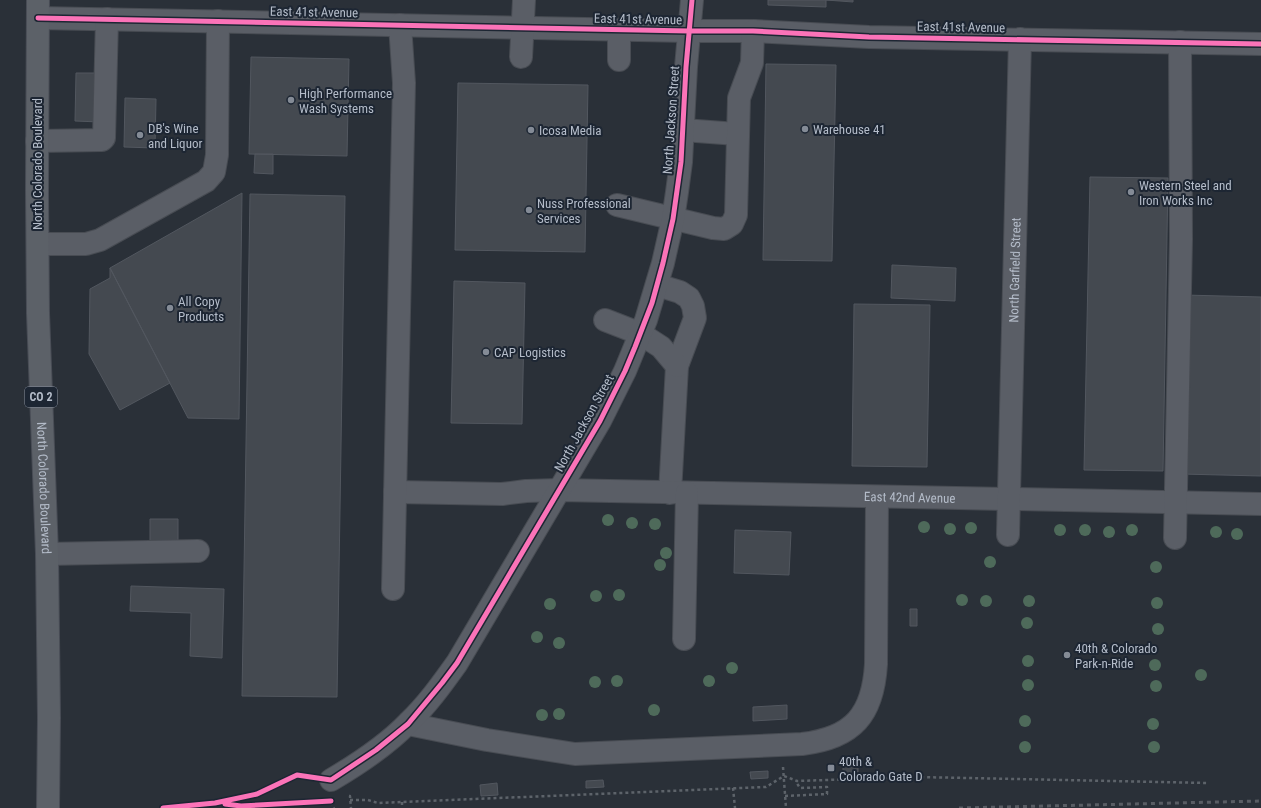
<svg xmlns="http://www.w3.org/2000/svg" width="1261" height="808" font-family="'Roboto Condensed',sans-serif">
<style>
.building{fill:#444950;stroke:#52575f}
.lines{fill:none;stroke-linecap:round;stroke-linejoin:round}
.minor-casing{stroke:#484c53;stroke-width:24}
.major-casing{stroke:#484c55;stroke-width:24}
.path{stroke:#5d636a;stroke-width:2.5;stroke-dasharray:3 3;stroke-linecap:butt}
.minor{stroke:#5a5e66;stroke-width:22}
.major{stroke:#5c6168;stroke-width:22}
.rail{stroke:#595d64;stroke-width:3;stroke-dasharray:4 4;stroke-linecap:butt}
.cycleway-casing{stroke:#1d2633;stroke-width:8}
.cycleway{stroke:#fb73b8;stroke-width:5}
.tree{fill:#4e6a5a}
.poi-dot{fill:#848b96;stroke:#1d2633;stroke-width:1.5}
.labels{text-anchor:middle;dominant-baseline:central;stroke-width:4;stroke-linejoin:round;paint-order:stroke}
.shield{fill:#1d2633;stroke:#878f9c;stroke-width:1}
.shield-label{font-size:12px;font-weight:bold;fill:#b4bcc9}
.street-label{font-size:13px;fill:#b4bcc9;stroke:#1d2633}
.poi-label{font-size:13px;fill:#b4bcc9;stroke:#1d2633;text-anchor:start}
</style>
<rect width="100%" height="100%" fill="#2a3038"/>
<!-- building -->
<path class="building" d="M768,0H853V2L826,0V7L768,5Z
M251,57L349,59L347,156L249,154Z
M766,64L836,65L832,261L763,260Z
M76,73H101L100,122L75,121Z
M458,83L588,85L585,252L455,250Z
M125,98L156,99L155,148L124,147Z
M255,154H273V174L254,173Z
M1090,177L1168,178L1163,471L1084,470Z
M242,193L239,419L188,418L110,268Z
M250,194L345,196L337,697L242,696Z
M892,265L956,268L955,301L891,298Z
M110,268L170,383L120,410L89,354L90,289L110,278Z
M454,281L525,283L522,424L451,423Z
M1184,295L1261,297V476L1181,474Z
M854,304L930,305L927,467L852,466Z
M150,519H178V542L150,543Z
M735,530L791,532L789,575L734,573Z
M131,586L224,589L222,658L190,656L191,613L130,611Z
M910,609H917V626H910Z
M787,705V719L753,721V707Z
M843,764H858V772L843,773Z
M768,771V778L751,779L750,772Z
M603,780L604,787L586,788V781Z
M497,783L498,795L481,796L480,785Z"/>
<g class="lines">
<defs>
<g id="minor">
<path d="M38,18L689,31H753L869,37L1261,44"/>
<path d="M521,57L524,0"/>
<path d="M619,60V30"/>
<path d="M683,130L737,134"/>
<path d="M37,141L102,140L104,138L107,19"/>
<path d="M617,205L713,228L724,229L732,224L736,215L739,98L752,63L753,31"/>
<path d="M38,244H86L100,240L206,181L214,172L217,155L218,21"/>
<path d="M657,285L680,292L689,298L693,306L695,318L677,366L670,493"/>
<path d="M605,320L641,334L661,347L677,366"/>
<path id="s1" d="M395,492L502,494L526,491L559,490L1261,504"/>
<path id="s2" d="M1008,535L1020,39"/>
<path d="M1175,538L1181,239L1180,42"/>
<path d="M47,554L198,551"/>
<path d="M393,589L404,83L400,25"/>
<path d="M684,639L687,493"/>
<path d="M408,724L487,740L575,754L802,744C853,738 873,715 876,664L877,497"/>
<path d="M331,780C358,764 386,746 408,723C427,705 442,684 457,663L600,421L625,371L646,320L663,263L673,219L677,192L681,162L686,67L692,0"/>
</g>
<g id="major">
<path id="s3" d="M38,0L37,191L38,313L47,554L49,718L48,808"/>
</g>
</defs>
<!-- minor casing -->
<use href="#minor" class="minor-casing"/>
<!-- major casing -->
<use href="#major" class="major-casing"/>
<!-- path -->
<path class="path" d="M783,767L786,808
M733,788L735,808
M349,796H350L351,808
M785,796L827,794V787L800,788L798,785L797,781
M350,800H368L378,803L766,787L784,776L797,781L918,777L1208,783
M331,802L334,808
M402,802V808"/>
<!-- minor -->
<use href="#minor" class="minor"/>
<!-- major -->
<use href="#major" class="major"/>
<!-- rail -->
<path class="rail" d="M959,808L1261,801"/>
<defs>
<path id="cycleway" d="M38,18L689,31H753L869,37L1261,44
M225,804L241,806L331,801
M163,808L215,803L257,794L297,775L331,780L376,750L408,724L442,683L457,663L600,421L625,371L635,347L652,303L663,263L673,219L681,162L686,67L692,0"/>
</defs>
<!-- cycleway casing -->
<use href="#cycleway" class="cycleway-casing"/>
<!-- cycleway -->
<use href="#cycleway" class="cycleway"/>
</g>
<!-- trees -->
<g class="tree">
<circle cx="608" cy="520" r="6"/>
<circle cx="632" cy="523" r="6"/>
<circle cx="655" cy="524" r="6"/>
<circle cx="924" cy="527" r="6"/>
<circle cx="971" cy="528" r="6"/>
<circle cx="950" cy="529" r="6"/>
<circle cx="1060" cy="530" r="6"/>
<circle cx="1085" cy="530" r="6"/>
<circle cx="1132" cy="530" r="6"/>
<circle cx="1109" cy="532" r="6"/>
<circle cx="1216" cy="532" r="6"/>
<circle cx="1237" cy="534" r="6"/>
<circle cx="666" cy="553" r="6"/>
<circle cx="990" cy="562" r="6"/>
<circle cx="660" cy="565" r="6"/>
<circle cx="1156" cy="567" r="6"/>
<circle cx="619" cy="595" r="6"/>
<circle cx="596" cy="596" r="6"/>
<circle cx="962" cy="600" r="6"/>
<circle cx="986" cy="601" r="6"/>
<circle cx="1029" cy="601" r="6"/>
<circle cx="1157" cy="603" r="6"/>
<circle cx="550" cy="604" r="6"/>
<circle cx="1027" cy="623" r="6"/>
<circle cx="1158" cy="629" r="6"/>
<circle cx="537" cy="637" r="6"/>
<circle cx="559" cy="643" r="6"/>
<circle cx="1028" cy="661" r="6"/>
<circle cx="1155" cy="665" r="6"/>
<circle cx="732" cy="668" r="6"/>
<circle cx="1201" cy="675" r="6"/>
<circle cx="617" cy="681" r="6"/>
<circle cx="709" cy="681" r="6"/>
<circle cx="595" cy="682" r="6"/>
<circle cx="1028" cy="685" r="6"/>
<circle cx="1156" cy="686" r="6"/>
<circle cx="654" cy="710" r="6"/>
<circle cx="559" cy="714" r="6"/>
<circle cx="542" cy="715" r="6"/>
<circle cx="1025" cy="721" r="6"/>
<circle cx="1153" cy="724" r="6"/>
<circle cx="1025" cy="747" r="6"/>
<circle cx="1154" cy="747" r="6"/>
</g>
<!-- markers -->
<g class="poi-dot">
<circle cx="291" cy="100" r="4"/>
<circle cx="805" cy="129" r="4"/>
<circle cx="531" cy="130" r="4"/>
<circle cx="140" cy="135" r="4"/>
<circle cx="1131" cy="192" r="4"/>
<circle cx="529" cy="210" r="4"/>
<circle cx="170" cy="308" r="4"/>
<circle cx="486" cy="352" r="4"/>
<circle cx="1067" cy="655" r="4"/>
<rect x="827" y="764" width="8" height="8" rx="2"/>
</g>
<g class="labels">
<!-- shield labels -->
<rect class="shield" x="25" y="387" width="32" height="20" rx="3"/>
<g class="shield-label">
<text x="41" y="397">CO 2</text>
</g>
<!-- street labels -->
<g class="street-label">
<text transform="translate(314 12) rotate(1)">East 41st Avenue</text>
<text transform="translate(638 19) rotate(1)">East 41st Avenue</text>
<text transform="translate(961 27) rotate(1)">East 41st Avenue</text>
<text transform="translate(671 120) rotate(-86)">North Jackson Street</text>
<text transform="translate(37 164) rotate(-90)">North Colorado Boulevard</text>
<text stroke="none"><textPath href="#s2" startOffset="265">North Garfield Street</textPath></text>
<text transform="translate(584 423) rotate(-61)">North Jackson Street</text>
<text stroke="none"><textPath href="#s3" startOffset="488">North Colorado Boulevard</textPath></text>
<text stroke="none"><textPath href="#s1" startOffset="515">East 42nd Avenue</textPath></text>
</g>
<!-- poi labels -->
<g class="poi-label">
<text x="299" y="93">High Performance<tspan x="299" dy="15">Wash Systems</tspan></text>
<text x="148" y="128">DB's Wine<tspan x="148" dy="15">and Liquor</tspan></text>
<text x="813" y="129">Warehouse 41</text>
<text x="539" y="130">Icosa Media</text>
<text x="1139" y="185">Western Steel and<tspan x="1139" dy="15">Iron Works Inc</tspan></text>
<text x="537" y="203">Nuss Professional<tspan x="537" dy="15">Services</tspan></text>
<text x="178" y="301">All Copy<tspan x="178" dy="15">Products</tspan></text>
<text x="494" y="352">CAP Logistics</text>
<text x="1075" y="648">40th &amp; Colorado<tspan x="1075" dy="15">Park-n-Ride</tspan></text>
<text x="839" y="761">40th &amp;<tspan x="839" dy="15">Colorado Gate D</tspan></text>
</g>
</g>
</svg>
